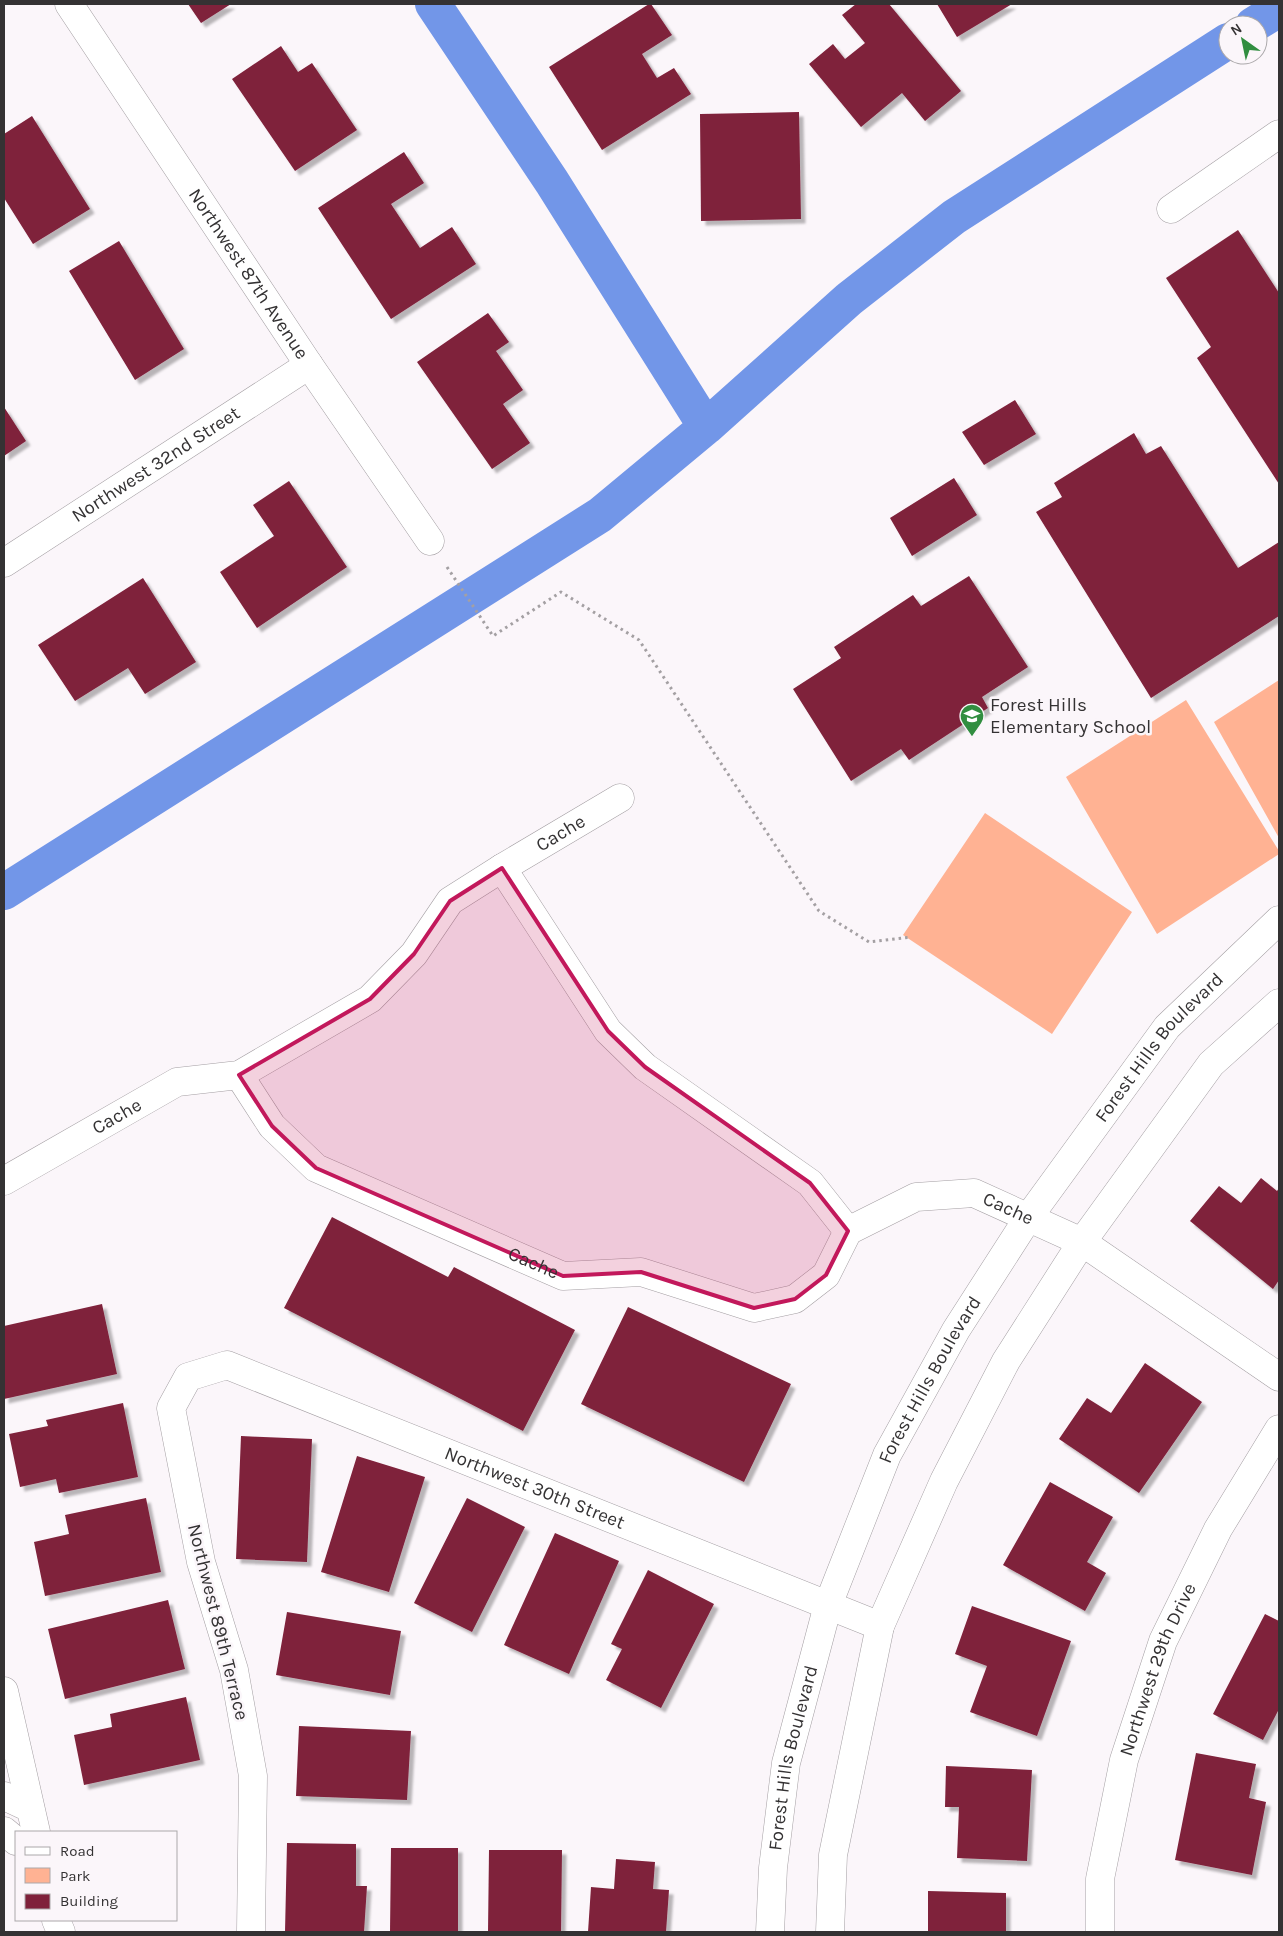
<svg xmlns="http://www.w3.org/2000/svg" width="1283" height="1936" font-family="Karla,sans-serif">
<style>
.green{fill:#ffb293}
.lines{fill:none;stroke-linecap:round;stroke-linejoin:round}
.canal{stroke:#7296e8;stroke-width:36}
.building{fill:#7f213b;filter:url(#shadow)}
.minor-casing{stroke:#a49fa3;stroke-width:29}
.path{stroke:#a4a0a3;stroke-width:3;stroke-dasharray:2.5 4;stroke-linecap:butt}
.minor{stroke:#fff;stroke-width:28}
.marked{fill:#c2185b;fill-opacity:0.2;stroke:#c2185b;stroke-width:4;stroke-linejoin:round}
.labels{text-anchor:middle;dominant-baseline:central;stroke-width:5;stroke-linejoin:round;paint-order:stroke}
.street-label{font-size:19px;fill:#343233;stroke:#fbf6fa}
.poi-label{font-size:19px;fill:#343233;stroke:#fbf6fa;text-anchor:start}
</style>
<defs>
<filter id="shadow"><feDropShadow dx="4.5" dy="4.5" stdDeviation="1" flood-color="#0004"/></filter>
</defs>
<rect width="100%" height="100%" fill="#fbf6fa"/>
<!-- green -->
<path class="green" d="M1279,680V838L1214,722Z
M1186,700L1279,851V854L1157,934L1066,777Z
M985,813L1132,912L1052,1034L903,935Z"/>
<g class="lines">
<!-- canal -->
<path class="canal" d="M433,4L552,182L706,427
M1253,25L1279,9
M4,892L600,515L706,427L849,299L954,217L1228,41"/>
</g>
<!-- building -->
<path class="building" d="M188,4H231L201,23Z
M649,4H651L672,35L642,54L657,78L674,68L691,94L602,150L549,67Z
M856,4H889L961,91L925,121L902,93L861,127L809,64L833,44L845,59L865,43L842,15Z
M937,4H1012L957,37Z
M281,46L298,72L312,63L357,130L295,171L232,79Z
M799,112L801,219L701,221L700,114Z
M32,116L90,209L33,244L4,198V134Z
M404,152L424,183L391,204L420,248L452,227L476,264L391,319L318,208Z
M1238,230L1279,293V484L1197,358L1211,347L1166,278Z
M119,241L184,349L135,380L69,271Z
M488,313L509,342L496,351L523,390L503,404L530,443L492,469L417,362Z
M1015,400L1036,434L984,465L962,432Z
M4,407L26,441L4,456Z
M1134,433L1146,454L1161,446L1238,568L1279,542V616L1151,698L1036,512L1062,497L1054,483Z
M954,478L977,515L912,556L890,518Z
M289,481L347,567L257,628L220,572L274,536L253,505Z
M969,576L1028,667L982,697L988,708L909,760L901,749L851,781L793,689L841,658L834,647L913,595L921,606Z
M143,578L196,662L145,694L128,668L75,701L38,645Z
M1261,1178L1277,1191L1279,1188V1280L1273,1289L1190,1221L1219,1186L1241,1203Z
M332,1217L448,1277L454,1267L575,1330L523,1431L284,1308Z
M102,1304L117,1374L4,1399V1326Z
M628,1307L791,1384L744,1482L581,1404Z
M1145,1363L1202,1402L1139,1493L1059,1439L1087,1398L1111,1413Z
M123,1403L138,1477L59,1493L56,1479L20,1487L9,1434L48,1426L46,1420Z
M241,1436L312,1439L307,1562L236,1559Z
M357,1456L425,1477L389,1592L321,1572Z
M1050,1482L1113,1517L1087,1562L1106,1573L1085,1611L1003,1565Z
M146,1498L161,1572L45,1596L34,1542L69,1534L65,1515Z
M467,1498L525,1527L472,1632L414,1603Z
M555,1533L619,1561L569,1674L504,1645Z
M648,1570L714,1604L661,1708L606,1680L622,1649L611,1644Z
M168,1600L185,1669L65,1699L48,1629Z
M972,1606L1071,1641L1037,1736L970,1712L987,1666L955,1654Z
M287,1612L401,1631L390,1695L276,1675Z
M1265,1614L1279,1621V1709L1263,1740L1213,1714Z
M186,1697L200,1760L84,1785L74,1735L112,1727L110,1714Z
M299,1726L411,1731L407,1800L296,1796Z
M1196,1753L1256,1764L1249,1798L1266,1802L1252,1875L1175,1860Z
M946,1766L1032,1770L1027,1861L957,1858L959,1807H945Z
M287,1843L356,1844V1886H367L364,1932H285Z
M391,1848H458V1932H390Z
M489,1850H562L561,1932H488Z
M616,1859L655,1862L653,1889L669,1890L666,1932H588L591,1887L614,1889Z
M928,1891L1006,1893V1932H928Z"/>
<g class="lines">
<defs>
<g id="minor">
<path id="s1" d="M69,4L309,365L430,541"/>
<path d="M1171,209L1279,134"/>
<path id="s2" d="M4,563L309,365"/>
<path d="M502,868L608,1031L645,1067L810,1183L848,1231"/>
<path id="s3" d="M239,1075L272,1126L316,1168L563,1276L641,1272L754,1308L795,1299L826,1275L848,1231L916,1197L974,1193L1082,1242L1279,1377"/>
<path id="s4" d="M4,1181L177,1082L239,1075L370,999L414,954L450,901L502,868L620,798"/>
<path d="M4,1691L36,1832"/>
<path d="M4,1796L30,1808"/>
<path d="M4,1831L16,1841"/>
<path d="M56,1920L61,1932"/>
<path id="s5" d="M251,1932L253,1776L234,1670L201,1562L171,1408L188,1377L227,1365L880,1626"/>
<path id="s6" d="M770,1932L773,1868L786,1763L828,1605L887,1455L956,1330L1028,1218L1167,1027L1279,920"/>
<path d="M830,1932L833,1855L880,1626L944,1481L1006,1361L1082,1242L1211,1064L1279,1003"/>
<path id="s7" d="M1100,1932V1879L1124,1760L1163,1641L1218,1529L1279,1429"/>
</g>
</defs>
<!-- minor casing -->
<use href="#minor" class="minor-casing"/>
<!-- path -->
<path class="path" d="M447,567L493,636L561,592L639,640L819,911L869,942L911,937"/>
<!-- minor -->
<use href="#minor" class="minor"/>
</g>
<!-- marked area -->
<path class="marked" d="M502,868L608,1031L645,1067L810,1183L848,1231L826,1275L795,1299L754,1308L641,1272L563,1276L316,1168L272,1126L239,1075L370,999L414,954L450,901Z"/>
<!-- icons -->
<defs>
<symbol id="school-pin" viewBox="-11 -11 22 30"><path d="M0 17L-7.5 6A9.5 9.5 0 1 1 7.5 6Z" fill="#318e40" stroke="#fbf6fa"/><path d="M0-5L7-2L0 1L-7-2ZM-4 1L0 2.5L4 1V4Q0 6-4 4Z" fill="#fff"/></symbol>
</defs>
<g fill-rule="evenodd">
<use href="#school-pin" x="958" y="702" width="28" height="38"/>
</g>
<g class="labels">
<!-- street labels -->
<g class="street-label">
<text stroke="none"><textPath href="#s1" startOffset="324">Northwest 87th Avenue</textPath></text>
<text stroke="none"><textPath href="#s2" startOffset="181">Northwest 32nd Street</textPath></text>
<text stroke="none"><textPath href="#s4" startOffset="670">Cache</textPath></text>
<text stroke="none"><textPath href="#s6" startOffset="986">Forest Hills Boulevard</textPath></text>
<text stroke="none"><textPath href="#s4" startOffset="130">Cache</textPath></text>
<text stroke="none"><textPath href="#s3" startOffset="890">Cache</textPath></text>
<text stroke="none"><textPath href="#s3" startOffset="359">Cache</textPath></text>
<text stroke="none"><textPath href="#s6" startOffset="581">Forest Hills Boulevard</textPath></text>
<text stroke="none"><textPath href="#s5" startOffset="941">Northwest 30th Street</textPath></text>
<text transform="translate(218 1622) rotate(76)">Northwest 89th Terrace</text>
<text stroke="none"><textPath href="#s7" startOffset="271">Northwest 29th Drive</textPath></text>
<text stroke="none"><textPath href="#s6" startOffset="176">Forest Hills Boulevard</textPath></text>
</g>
<!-- poi labels -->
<g class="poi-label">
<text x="990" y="705">Forest Hills<tspan x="990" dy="22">Elementary School</tspan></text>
</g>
</g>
<!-- border -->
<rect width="1283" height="1936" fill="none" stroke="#343233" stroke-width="10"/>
<!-- legend -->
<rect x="15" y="1831" width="162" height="90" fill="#fbf6fa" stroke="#aba8aa"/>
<rect x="25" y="1847" width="25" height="8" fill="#ffffff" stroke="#aba8aa"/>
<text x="60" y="1856" font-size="15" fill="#343233">Road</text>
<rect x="25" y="1868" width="25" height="15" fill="#ffb293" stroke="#aba8aa"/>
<text x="60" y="1881" font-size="15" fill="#343233">Park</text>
<rect x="25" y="1894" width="25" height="15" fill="#7f213b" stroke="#aba8aa"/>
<text x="60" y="1906" font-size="15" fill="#343233">Building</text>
<!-- north arrow -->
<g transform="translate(1243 40) rotate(327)"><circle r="24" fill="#fbf6fa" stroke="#aba8aa"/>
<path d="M0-4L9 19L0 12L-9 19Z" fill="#318e40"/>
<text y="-8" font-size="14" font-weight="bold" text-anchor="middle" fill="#343233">N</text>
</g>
</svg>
